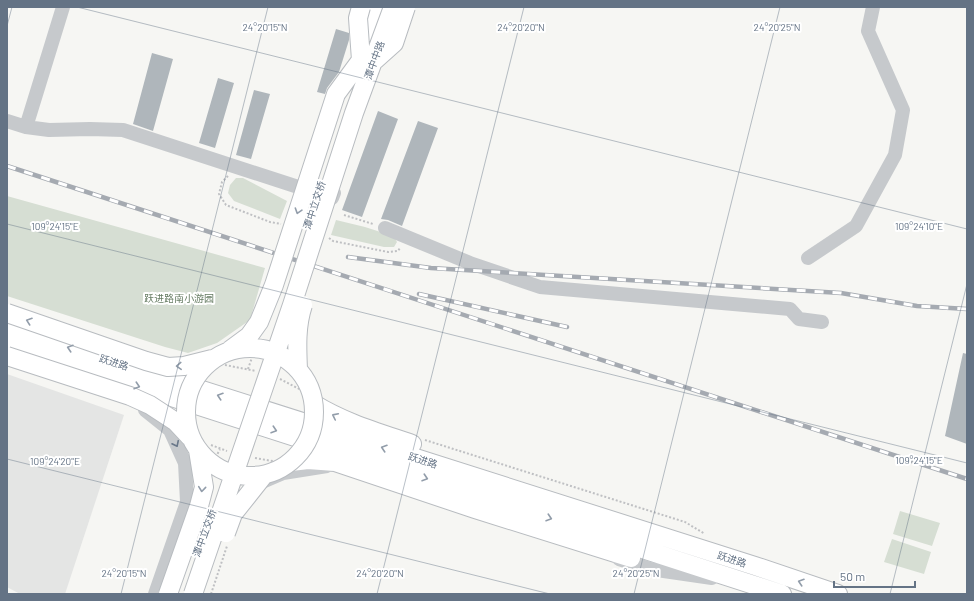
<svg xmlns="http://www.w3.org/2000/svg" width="974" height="601" font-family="Barlow,'Noto Sans SC',sans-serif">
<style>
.built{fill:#e4e5e4}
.green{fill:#d6ded3}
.building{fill:#afb6bb}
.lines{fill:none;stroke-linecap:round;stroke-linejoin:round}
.major-casing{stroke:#b8bcc0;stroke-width:20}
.path{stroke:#bfc0c3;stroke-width:2;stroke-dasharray:2 2;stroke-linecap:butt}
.minor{stroke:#c6c9cc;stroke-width:14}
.major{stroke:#fff;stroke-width:18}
.rail-casing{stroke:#a5aab1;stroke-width:4.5}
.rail{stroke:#fff;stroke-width:3;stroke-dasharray:9;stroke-linecap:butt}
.major-bridge-casing{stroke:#b8bcc0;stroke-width:20;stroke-linecap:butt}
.major-bridge{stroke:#fff;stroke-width:18}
.oneway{stroke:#929daa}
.oneway2{stroke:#697789}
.ticks{fill:none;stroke:#647385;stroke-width:1;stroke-opacity:0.45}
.labels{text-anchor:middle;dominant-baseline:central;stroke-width:4;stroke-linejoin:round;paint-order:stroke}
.street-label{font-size:10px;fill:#647385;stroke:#fff}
.park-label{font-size:10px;fill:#667c63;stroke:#fff}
.ticks-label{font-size:10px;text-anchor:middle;fill:#647385;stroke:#fff;stroke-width:4;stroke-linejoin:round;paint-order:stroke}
</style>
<rect width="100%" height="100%" fill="#f6f6f3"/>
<!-- built -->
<path class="built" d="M7,374L124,415L65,594H20L7,587Z"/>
<!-- green -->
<path class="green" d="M236,178H243L287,201L280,219L234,201L228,193L230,185Z
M7,196L265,268L250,320L217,343L188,353L165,347L7,296Z
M336,220L365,227L393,236L397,242L394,247H384L331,235Z
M900,511L940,523L932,546L893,534Z
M892,539L931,552L924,574L884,562Z"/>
<!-- building -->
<path class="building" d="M336,29L349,33V40L339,72L327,88L325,94L317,92Z
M152,53L173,59L153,131L133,124Z
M218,78L234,83L215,148L199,143Z
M254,90L270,94L251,159L236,155Z
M378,111L398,119L362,217L342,210Z
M418,121L438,128L402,226L388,220L381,219Z
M963,353L967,354V444L945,436Z"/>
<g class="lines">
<defs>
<path id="major" d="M361,60L379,7
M7,328L755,566L838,594
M7,344L782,594
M314,404C345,423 377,432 412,444
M291,462L308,460L335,462L475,509L631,558"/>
</defs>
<!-- major casing -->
<use href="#major" class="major-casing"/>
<!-- path -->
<path class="path" d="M228,176L222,182L219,194L226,205L270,222L281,224
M344,215L373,224
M329,238L333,241L388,252L398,251L400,248
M225,365L256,371
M248,369L255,349
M280,379L307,393
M425,440L685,522L705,534
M211,445L227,451
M255,458L278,462
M214,461L220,449
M211,594L227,546"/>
<!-- minor -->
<path class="minor" d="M7,121L26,127L49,130L90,129L123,130L332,198L334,193
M26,127L63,7
M385,228L470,263L540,287L790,309L799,319L822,322
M808,258L856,226L895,155L903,110L868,31L873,7
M145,410L170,430L185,463L187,502L155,594
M255,485L283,473L327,466
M619,559L650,569L712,578"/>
<!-- major -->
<use href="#major" class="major"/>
<defs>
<path id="rail" d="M7,166L967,479
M348,257L431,268L841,293L917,306L967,309
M419,294L567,327"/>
</defs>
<!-- rail casing -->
<use href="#rail" class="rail-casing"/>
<!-- rail -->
<use href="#rail" class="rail"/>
<defs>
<path id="major-bridge" d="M375,60L394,43L406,7
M7,313L146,361L168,367L184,366L212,359
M186 412a64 64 0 1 1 128 0a64 64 0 1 1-128 0Z
M230,350L249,336L259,322L274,285L336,94L361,60L358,18L361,7
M7,356L130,396L150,405L176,422L190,437
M298,369C297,347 296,326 303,305
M226,533L233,514L264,475
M168,594L199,506L204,487L198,450
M193,594L292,305L354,113L393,7"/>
</defs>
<!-- major-bridge casing -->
<use href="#major-bridge" class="major-bridge-casing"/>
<!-- major-bridge -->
<use href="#major-bridge" class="major-bridge"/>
</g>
<!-- one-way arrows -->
<defs><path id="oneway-chevron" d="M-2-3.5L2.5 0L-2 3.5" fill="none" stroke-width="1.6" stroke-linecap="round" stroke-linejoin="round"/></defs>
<g class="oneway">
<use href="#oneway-chevron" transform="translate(298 211) rotate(108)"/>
<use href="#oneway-chevron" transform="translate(29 321) rotate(-161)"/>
<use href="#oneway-chevron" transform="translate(70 348) rotate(-162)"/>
<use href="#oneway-chevron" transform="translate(179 366) rotate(177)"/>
<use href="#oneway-chevron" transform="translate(137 386) rotate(18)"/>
<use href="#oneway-chevron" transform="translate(220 396) rotate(-162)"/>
<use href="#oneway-chevron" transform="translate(335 416) rotate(-154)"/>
<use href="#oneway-chevron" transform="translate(274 430) rotate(18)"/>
<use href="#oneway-chevron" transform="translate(384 448) rotate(-162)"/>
<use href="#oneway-chevron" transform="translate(425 478) rotate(18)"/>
<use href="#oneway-chevron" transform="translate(202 489) rotate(96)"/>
<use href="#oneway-chevron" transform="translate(549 518) rotate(18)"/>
<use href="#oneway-chevron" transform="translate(801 582) rotate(-162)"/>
</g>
<use class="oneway2" href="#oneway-chevron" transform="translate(176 444) rotate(64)"/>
<!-- ticks -->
<path class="ticks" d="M77,7L967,229M7,26L12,7M7,224L967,463M7,459L550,594M121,594L268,7M377,594L524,7M634,594L780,7M890,594L967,284"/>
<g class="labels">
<!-- street labels -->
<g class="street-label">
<text transform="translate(374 60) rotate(-70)">潭中中路</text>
<text transform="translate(314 205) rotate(-72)">潭中立交桥</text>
<text transform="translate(114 362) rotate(18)">跃进路</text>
<text transform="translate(423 460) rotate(18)">跃进路</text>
<text transform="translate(204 533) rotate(-70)">潭中立交桥</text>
<text transform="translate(732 559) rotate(18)">跃进路</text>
</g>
<!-- park labels -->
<g class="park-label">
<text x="179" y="298">跃进路南小游园</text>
</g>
</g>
<g class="ticks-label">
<text x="265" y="31">24°20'15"N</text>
<text x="521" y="31">24°20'20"N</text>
<text x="777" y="31">24°20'25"N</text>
<text x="919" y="230">109°24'10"E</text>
<text x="55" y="230">109°24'15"E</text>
<text x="919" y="464">109°24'15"E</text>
<text x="55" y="465">109°24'20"E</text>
<text x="124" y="577">24°20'15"N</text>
<text x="380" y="577">24°20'20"N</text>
<text x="636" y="577">24°20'25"N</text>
</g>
<!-- border -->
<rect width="974" height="601" fill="none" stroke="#647385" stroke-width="16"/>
<!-- scale -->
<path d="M834 581v6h81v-6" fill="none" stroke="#647385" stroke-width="2"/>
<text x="840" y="581" font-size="12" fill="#647385" stroke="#ffffff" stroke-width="3" paint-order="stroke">50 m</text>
</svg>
